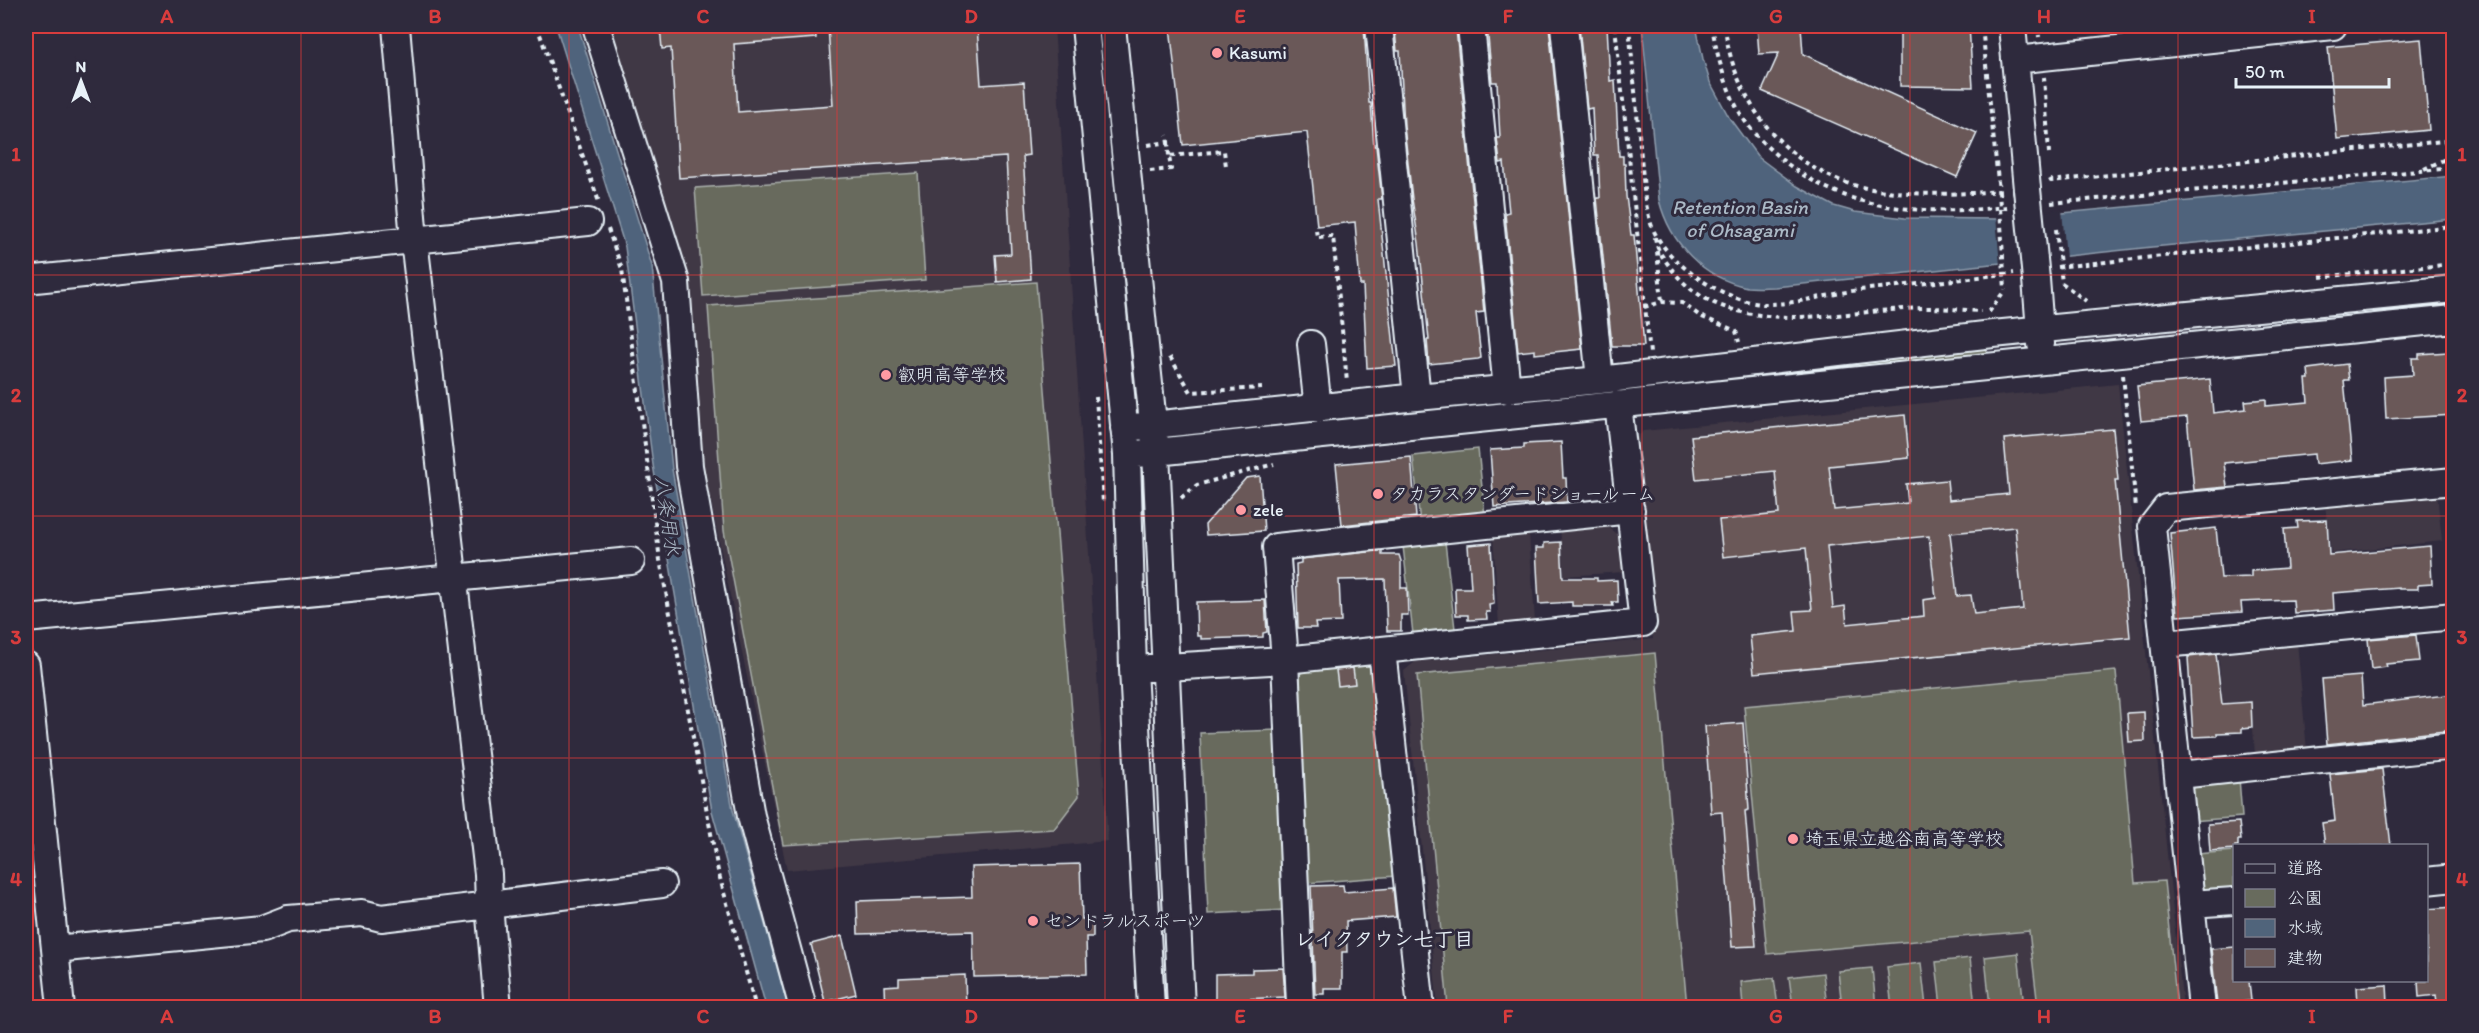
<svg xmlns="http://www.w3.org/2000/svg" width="2479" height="1033" font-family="Itim,'Klee One',sans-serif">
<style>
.built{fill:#413845}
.green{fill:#686b5d;stroke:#a8aeaa;stroke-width:1.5}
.water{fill:#50647b;stroke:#8d9cad;stroke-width:1.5}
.pier{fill:#2f2a3d}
.building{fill:#6b5958;stroke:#e8f1f8;stroke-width:1.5;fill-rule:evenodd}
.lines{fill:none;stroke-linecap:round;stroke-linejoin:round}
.minor-casing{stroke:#e8f1f8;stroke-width:30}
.path{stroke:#e8f1f8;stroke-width:4;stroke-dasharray:4.5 4.5;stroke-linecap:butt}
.minor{stroke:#2f2a3d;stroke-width:26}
.minor-bridge-casing{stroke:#e8f1f8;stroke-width:30;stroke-linecap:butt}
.path-bridge{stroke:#e8f1f8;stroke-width:4;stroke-dasharray:4.5 4.5;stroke-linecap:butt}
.minor-bridge{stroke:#2f2a3d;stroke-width:26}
.grid{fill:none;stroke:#d83c3d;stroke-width:1.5;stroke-opacity:0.55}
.poi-dot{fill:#ff9aa2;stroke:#2f2a3d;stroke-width:2}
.labels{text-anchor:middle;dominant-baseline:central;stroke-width:6;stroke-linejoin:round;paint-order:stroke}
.poi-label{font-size:18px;fill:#e8f1f8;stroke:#2f2a3d;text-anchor:start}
.water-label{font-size:20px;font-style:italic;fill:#abb9c6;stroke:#2f2a3d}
.neighbourhood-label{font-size:20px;font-weight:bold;fill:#e8f1f8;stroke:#2f2a3d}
.neatline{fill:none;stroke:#d83c3d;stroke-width:2}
.grid-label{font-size:20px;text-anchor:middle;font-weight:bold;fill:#d83c3d}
</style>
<rect width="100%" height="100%" fill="#2f2a3d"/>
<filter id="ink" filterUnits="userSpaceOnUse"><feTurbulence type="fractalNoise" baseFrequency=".0167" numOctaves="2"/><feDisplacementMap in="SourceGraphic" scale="12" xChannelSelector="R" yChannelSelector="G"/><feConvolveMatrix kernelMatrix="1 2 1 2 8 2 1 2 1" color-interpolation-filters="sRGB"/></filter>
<g filter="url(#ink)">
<!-- built -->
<path class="built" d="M612,26H1054L1108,841L787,870L704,468L686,283Z
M2118,384L2183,1007H1438L1404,671L1415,662L1653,639L1635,440L1643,431Z
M2437,494L2442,541L2331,553L2325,505Z
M1604,524L1620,536L1623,572L1564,576L1560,527Z
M1529,534L1535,622L1499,625L1493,536Z
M2297,642L2307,751L2255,755L2251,701L2222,703L2218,649Z"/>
<!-- green -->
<path class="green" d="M918,173L925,280L703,296L695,188Z
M1036,282L1079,796L1054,829L783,845L724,531L708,306Z
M1985,348L1989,354L1394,419H1302Z
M1478,449L1485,516L1420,523L1413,456Z
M1445,542L1455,629L1413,634L1403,546Z
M1655,653L1687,1007H1448L1417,675Z
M1366,660L1373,668L1396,876L1306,883L1300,674L1309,666Z
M2116,671L2135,883L2164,881L2177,1007H2038L2029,931L1767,954L1744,706Z
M1277,730L1285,910L1208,914L1200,733Z
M2239,778L2242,817L2191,821L2190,795L2198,781Z
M2234,851V892L2210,894L2198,886L2196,854Z
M2018,953L2024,1007H1990L1985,957Z
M1970,958L1975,1007H1941L1936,962Z
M1921,963L1926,1007H1892L1887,967Z
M1872,968L1876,1007H1842L1838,971Z
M1823,973L1827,1007H1793L1789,977Z
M1774,978L1778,1007H1743L1741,982Z"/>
<!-- water -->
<path class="water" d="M556,26H578L652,266L672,469L733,810L788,1007H766L712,811L653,465L625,247Z
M1642,26H1696L1703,59L1710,82L1730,119L1758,157L1797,186L1817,197L1834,206L1855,212L1905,218L1998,219L2453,176V219L2152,247L1775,287C1766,287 1756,288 1747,287C1703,278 1670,243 1659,200Z"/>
<!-- pier -->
<path class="pier" d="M2062,209L2066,259L2000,266L1996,216Z"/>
<!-- building -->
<path class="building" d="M660,26H815L816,38L734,44L738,112L833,105L828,26H977L981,85L1024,82L1029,155L1023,156L1031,279L997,282L995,255L1011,254L1006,157L679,178L671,48L662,49Z
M1170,26H1364L1369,103H1371L1374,146H1376L1382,199H1378L1396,366L1367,368L1363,285H1360L1355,222L1317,226L1307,132L1183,145Z
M1404,26H1448V29H1456L1484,312L1476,313L1481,358L1478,359L1429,364L1427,340H1429L1419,243L1412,199L1404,126L1400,51H1397L1395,31L1404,30Z
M1487,26H1549L1582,349L1535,354V350L1518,352L1505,213L1509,212L1504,162L1500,163L1497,138H1500L1497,82H1492Z
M1579,26H1607L1610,81L1615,80L1619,156H1623V164H1625L1626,196L1631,235H1634L1644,346H1612L1597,198H1600L1598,155H1594L1592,108L1587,109Z
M1757,26H1801L1803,54L1977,133L1957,177L1762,91L1779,53L1759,54Z
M1900,26H1944V28L1969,26L1973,87L1900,86Z
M2421,39L2429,130L2337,139L2328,47Z
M2448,352L2449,369L2454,368V415L2386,419L2384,377L2413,375L2412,358H2419V354Z
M2347,364L2349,380H2344L2352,460L2315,464L2314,454L2224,463L2227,487L2194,490L2187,417L2141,421L2137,386L2210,379L2213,413L2246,409L2245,401L2266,399V406L2308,402L2306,379H2309L2308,369Z
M1905,415L1909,458L1829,466L1834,510L1908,503L1906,484L1947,480L1949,500L2009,494L2004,439L2113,429L2118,480H2115L2130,637L1754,673L1750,636L1796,631L1794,611L1812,610L1806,548L1723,557L1719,520L1779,514L1775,471L1696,479L1691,436ZM2015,527L2023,609L1974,614L1971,595L1957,596L1950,533ZM1929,536L1936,598L1923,600L1924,616L1847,624L1845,606L1833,608L1827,546Z
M1561,442L1563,478H1566L1567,502L1494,507L1490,450L1524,448V444Z
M1411,457L1416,517L1342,525L1336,464Z
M1260,476L1264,531L1206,535L1205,525L1246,478Z
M2327,520L2329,555L2430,546L2432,584L2418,585V589H2399V588L2333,593L2334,610L2294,613L2293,600L2241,602L2242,612L2177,616L2170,533L2216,528L2221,578L2251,577V571L2287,568L2284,529L2298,528L2297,521Z
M1561,542L1563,578H1597V581L1617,580L1618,602H1612L1613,606H1572V602L1539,604L1536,548H1544V543Z
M1491,543L1494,604L1489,605L1490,612H1486L1487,619L1468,620V615H1456L1455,588H1471L1468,545Z
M1378,551H1382V555H1399L1401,561V588H1407L1408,615H1401V631H1387L1385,579L1339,580L1341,622L1315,623L1316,628H1298L1296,564L1301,563V559Z
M1265,600L1267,632L1263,633V637L1201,639V636H1197L1196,602Z
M2416,635L2419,661L2386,664L2387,667L2371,669L2368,639Z
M2216,654L2222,704L2251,702L2252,727L2242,728V732L2217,733V736L2193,737L2188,657Z
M1353,668L1355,684L1338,686L1336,670Z
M2361,676L2363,705L2454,694V730L2327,744L2322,679Z
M2144,712L2145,741L2129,742L2127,713Z
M1743,723L1749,810L1745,811L1756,946L1732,947L1722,812L1711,813L1705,726Z
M2382,769L2391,846H2325L2322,823L2335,821L2330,774Z
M2239,822L2241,840H2238V846H2235V849L2210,851L2208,824Z
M1080,864L1082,919H1093V937H1086L1087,974L974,977L973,931L858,934L857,901L972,897L971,867Z
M1343,885L1344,892L1393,888L1396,917L1346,921L1347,952H1342V988H1324V994H1315L1311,886Z
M2454,907V938H2449L2450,973H2454V1000L2437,1002L2436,995L2419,997L2418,981H2427V909Z
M842,936L856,994L825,1002L811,944Z
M2235,947V981H2249L2251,1001L2217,1004L2211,949Z
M1283,968L1285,997L1245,999V1008H1215V974L1252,973V969Z
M965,975L966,1008H885L884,986L899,985V978Z
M2387,985L2388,1003L2358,1005L2357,987Z"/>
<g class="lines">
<defs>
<path id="minor" d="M396,26L414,240L488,874L489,905L498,1008
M596,26L676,282L689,466L751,816L803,1008
M1085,26L1127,455L1133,669L1151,1008
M1112,26L1156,452L1181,1008
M1379,26L1417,397
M1471,26L1507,390
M1564,26L1600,380
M2012,26L2027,189
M2015,60L2333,26
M2036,279L2041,344
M26,280L588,222
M1311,344L1318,409
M1124,428L1417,397L1600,380L1993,334L2454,289
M1127,455L2454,319
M26,619L631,561
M2165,644L2454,616
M26,665L61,1008
M1149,668L1285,660L1382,650
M2179,775L2454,746
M2426,881L2454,878
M2191,904L2234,901
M55,949L262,929L288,919L362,913L381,918L662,884
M1304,1008L1300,1004L1285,660L1276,547L1631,510
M1421,1008L1382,650L1643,623L1618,404
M2202,1008L2152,526L2166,508L2454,481"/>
</defs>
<!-- minor casing -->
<use href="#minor" class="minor-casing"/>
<!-- path -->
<path class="path" d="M537,26L599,202
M1615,26L1650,353
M1629,26L1645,200C1648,212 1650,225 1656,235C1674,268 1727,302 1764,304C1796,305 1828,294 1859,290C1911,285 1962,279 2014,273
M1712,26C1718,62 1730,106 1755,134C1786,169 1831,196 1876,204C1918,213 1964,211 2008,207
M1725,26C1732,98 1784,167 1857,186C1898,196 1957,195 1999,191L1982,26
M2038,26L2039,37
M2044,77L2049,153
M1168,142L1169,156
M1148,145L1168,142L1167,135
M2424,169L2454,155
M1150,171L1171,169L1169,156L1224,151L1226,166
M2050,179L2051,181L2454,140
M2051,203L2454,168
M608,229L622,269L660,560L718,871L756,1008
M1316,230L1317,237L1333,236L1347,382
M1655,237C1657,252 1665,260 1674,272C1731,343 1847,309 1926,308C1944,308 1963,310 1981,311
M1657,251L1662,302
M2057,267L2454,226
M2320,277L2454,264
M2062,283L2086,301
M1644,307L1662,302L1682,303L1700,316L1736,331L1739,342
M1989,312L2005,290
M1170,357L1191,392L1262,388
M2123,375L2136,508
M1096,397L1103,503
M1181,498L1197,485L1274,464"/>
<!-- minor -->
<use href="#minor" class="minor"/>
<defs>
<path id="minor-bridge" d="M2027,189L2036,279"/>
</defs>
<!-- minor-bridge casing -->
<use href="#minor-bridge" class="minor-bridge-casing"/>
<!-- path-bridge -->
<path class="path-bridge" d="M1999,191L2005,290
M2056,229L2062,283"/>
<!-- minor-bridge -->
<use href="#minor-bridge" class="minor-bridge"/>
</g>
</g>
<!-- grid -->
<path class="grid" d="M301,26V1008M569,26V1008M837,26V1008M1105,26V1008M1374,26V1008M1642,26V1008M1910,26V1008M2178,26V1008M26,275H2454M26,516H2454M26,758H2454"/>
<!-- markers -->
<g class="poi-dot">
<circle cx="1217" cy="53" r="6"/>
<circle cx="886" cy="375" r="6"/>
<circle cx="1378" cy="494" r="6"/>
<circle cx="1241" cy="510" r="6"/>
<circle cx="1793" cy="839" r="6"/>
<circle cx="1033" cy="921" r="6"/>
</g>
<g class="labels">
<!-- poi labels -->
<g class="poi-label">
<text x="1229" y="53">Kasumi</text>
<text x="898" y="375">叡明高等学校</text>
<text x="1390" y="494">タカラスタンダードショールーム</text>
<text x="1253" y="510">zele</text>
<text x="1805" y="839">埼玉県立越谷南高等学校</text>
<text x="1045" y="921">セントラルスポーツ</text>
</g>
<!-- water labels -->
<g class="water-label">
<text x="1740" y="207">Retention Basin<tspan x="1740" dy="23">of Ohsagami</tspan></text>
<text transform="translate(668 516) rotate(82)">八条用水</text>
</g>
<!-- neighbourhood labels -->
<g class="neighbourhood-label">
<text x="1384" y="939">レイクタウン七丁目</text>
</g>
</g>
<!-- margin -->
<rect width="2479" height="1033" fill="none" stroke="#2f2a3d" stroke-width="66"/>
<!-- legend -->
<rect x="2233" y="844" width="195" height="138" fill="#2f2a3d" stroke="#797a88" stroke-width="1.5"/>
<rect x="2245" y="864" width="30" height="9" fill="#2f2a3d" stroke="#797a88" stroke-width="1.5"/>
<text x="2287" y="874" font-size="18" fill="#e8f1f8">道路</text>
<rect x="2245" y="889" width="30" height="18" fill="#686b5d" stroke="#797a88" stroke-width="1.5"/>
<text x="2287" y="904" font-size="18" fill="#e8f1f8">公園</text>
<rect x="2245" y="919" width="30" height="18" fill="#50647b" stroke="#797a88" stroke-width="1.5"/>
<text x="2287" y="934" font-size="18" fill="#e8f1f8">水域</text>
<rect x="2245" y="949" width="30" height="18" fill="#6b5958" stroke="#797a88" stroke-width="1.5"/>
<text x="2287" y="964" font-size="18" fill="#e8f1f8">建物</text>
<!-- north arrow -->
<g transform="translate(81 81)" stroke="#2f2a3d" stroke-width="4.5" paint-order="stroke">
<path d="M0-4.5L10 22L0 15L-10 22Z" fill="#e8f1f8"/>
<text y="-9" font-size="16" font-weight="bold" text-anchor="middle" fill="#e8f1f8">N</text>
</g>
<!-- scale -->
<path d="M2236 78v9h153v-9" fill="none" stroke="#e8f1f8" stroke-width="3"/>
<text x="2245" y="78" font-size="18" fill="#e8f1f8" stroke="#2f2a3d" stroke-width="4.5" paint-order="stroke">50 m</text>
<rect x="33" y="33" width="2413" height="967" class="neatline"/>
<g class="grid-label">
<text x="167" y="23">A</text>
<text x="435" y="23">B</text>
<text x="703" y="23">C</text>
<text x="971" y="23">D</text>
<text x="1240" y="23">E</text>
<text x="1508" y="23">F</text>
<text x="1776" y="23">G</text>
<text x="2044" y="23">H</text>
<text x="2312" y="23">I</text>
<text x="16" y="161">1</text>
<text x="2462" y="161">1</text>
<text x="16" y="402">2</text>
<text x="2462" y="402">2</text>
<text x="16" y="644">3</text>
<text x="2462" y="644">3</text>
<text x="16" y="886">4</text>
<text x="2462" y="886">4</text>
<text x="167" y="1023">A</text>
<text x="435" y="1023">B</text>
<text x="703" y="1023">C</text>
<text x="971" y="1023">D</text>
<text x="1240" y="1023">E</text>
<text x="1508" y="1023">F</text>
<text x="1776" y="1023">G</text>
<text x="2044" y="1023">H</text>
<text x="2312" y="1023">I</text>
</g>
</svg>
